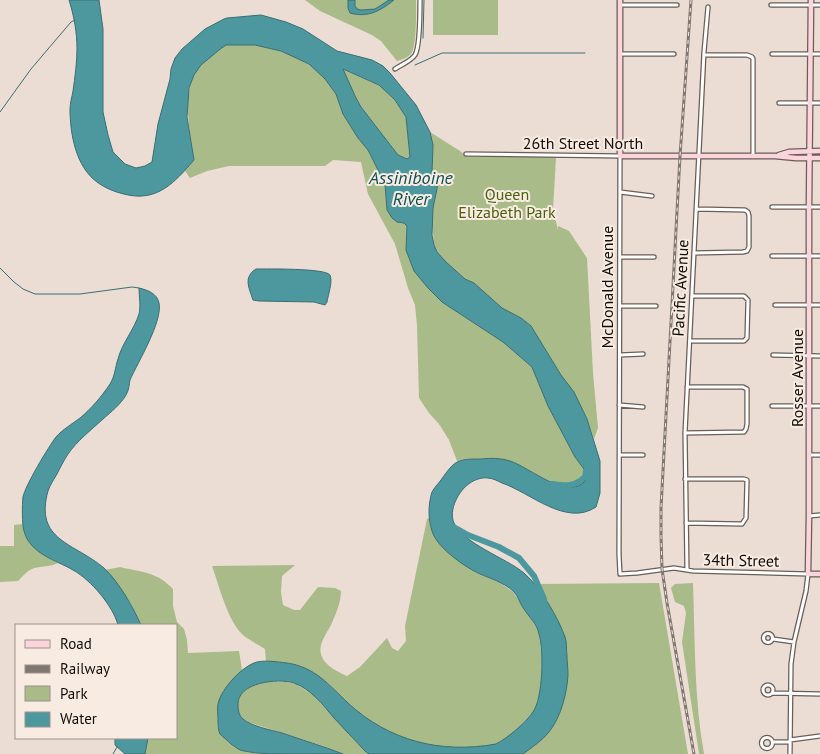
<svg xmlns="http://www.w3.org/2000/svg" width="820" height="754" font-family="'PT Sans',sans-serif">
<style>
.green{fill:#a8bb89}
.water{fill:#4c989e;stroke:#3a6e72;fill-rule:evenodd}
.lines{fill:none;stroke-linecap:round;stroke-linejoin:round}
.stream{stroke:#3a6e72;stroke-width:1}
.river{stroke:#4c989e;stroke-width:6}
.street-casing{stroke:#6a5e56;stroke-width:5.5}
.secondary-casing{stroke:#6a5e56;stroke-width:7}
.street{stroke:#fff;stroke-width:3}
.secondary{stroke:#fbd4dc;stroke-width:4.5}
.rail-casing{stroke:#807771;stroke-width:3}
.rail{stroke:#f8ebe1;stroke-width:1;stroke-dasharray:4;stroke-linecap:butt}
.labels{text-anchor:middle;dominant-baseline:central;stroke-width:4;stroke-linejoin:round;paint-order:stroke}
.street-label{font-size:16px;fill:#110d0a;stroke:#f8ebe1}
.park-label{font-size:16px;fill:#485f0e;stroke:#f8ebe1}
.water-label{font-size:18px;font-style:italic;fill:#094f54;stroke:#f8ebe1}
</style>
<rect width="100%" height="100%" fill="#ebddd4"/>
<!-- green -->
<path class="green" d="M305,0H416C416,11 417,47 411,54C407,58 401,60 397,61L381,41L372,35L320,11Z
M433,0H498V35H433Z
M226,45H255L281,51L309,64L325,79L336,94L343,114L358,138L368,150L385,184L387,210L392,218L401,223H404L407,226L406,250L414,271L428,288L442,302L503,342L532,367L548,406L575,457L584,469L586,480L582,486L575,488L563,487L535,474L513,462L464,459L457,461L449,440L439,424L429,413L419,398L417,325L415,305L408,288L395,244L368,194L361,162L333,160L325,166H229L207,171L190,178L185,171L194,160C187,112 176,72 226,45Z
M342,69L379,85L395,100L406,117L410,157L407,159L398,155L361,107L356,98Z
M430,132L460,151L467,157H556L553,210L558,230V226L569,231L587,258L593,373L598,428L594,439L587,419L574,392L561,375L531,326L521,318L502,308L474,283L465,279L446,262L437,252L434,244L432,222L433,208L439,180L432,174L433,145Z
M429,518L432,532L475,572L499,582L513,592L533,622L539,633L542,662L541,689L534,711L510,736L496,744L477,751L465,753H438L425,750L392,736L368,721L346,702L329,684L289,663L266,662L265,649C258,644 248,640 242,634C227,619 219,585 212,566L295,565L282,576L281,592L283,605L294,610H300L318,587L335,588L341,591C341,602 336,614 331,625C328,631 324,636 322,642C315,660 333,670 347,676L360,667L387,638L392,648L398,651L406,641L405,626L427,519Z
M23,524C26,545 41,554 58,563C50,567 42,566 34,568C27,571 23,576 18,581L0,582V546H14V525Z
M120,567C142,572 157,572 173,589V606L177,622L184,629L187,640L188,653L239,651L242,670L224,690L218,705V726L220,734L246,752L264,754H145L148,738H176V625H141C133,605 120,585 105,570Z
M659,583L688,754H523L540,741L558,620L536,584Z
M693,583C695,640 694,698 704,754H699L682,642L686,613L684,606L675,602L671,588L675,584Z
M266,682H286L296,684L312,694L365,751L369,754H343L323,746L248,722C246,721 243,720 241,718C235,710 237,697 244,691C250,686 259,683 266,682Z"/>
<!-- water -->
<path class="water" d="M69,0H99L103,29V112L108,135L113,152L125,164L136,168L145,166L152,162L158,124L170,79L171,69L175,58L182,49L205,29L224,19L227,18L261,15L286,22L303,29L337,51L372,60L383,66L390,73L416,105L430,132L433,145L432,173L439,179L433,208L432,235L434,245L437,252L446,262L465,279L474,283L502,308L521,318L531,326L561,375L574,392L587,419L600,461V493L596,507C566,527 531,493 502,483C498,481 492,478 488,478C482,477 474,480 470,483C459,490 448,510 454,523C464,544 506,558 524,573C540,587 558,617 565,637C567,642 566,649 567,656C567,662 568,668 568,675C567,693 561,717 549,732C542,741 532,747 523,754H369L365,751C355,740 344,729 334,718C323,705 311,689 294,683C278,678 237,682 238,705C238,710 239,716 243,719C251,726 271,730 282,733C302,740 323,746 343,754C325,754 306,754 288,754C274,754 258,754 244,751C238,750 236,747 231,744C228,741 223,737 220,734C218,730 218,724 218,719C218,714 217,709 218,704C221,689 242,666 257,662C266,660 278,662 287,663C315,667 329,685 348,703C389,741 441,754 496,744C508,738 525,723 533,712C543,697 544,652 539,634C537,624 529,617 524,609C520,604 518,596 514,592C503,581 487,578 474,571C460,563 437,547 432,531C430,525 429,518 429,512C429,506 430,498 432,492C434,488 438,484 441,480C455,460 457,459 481,459C491,458 501,458 510,461C529,467 569,502 586,480L584,469L575,457L548,406L532,367L503,342L442,302L428,288L414,271L406,250L407,226L404,223L397,222L392,218L387,210L385,184L368,150L358,138L343,114L336,94L325,79L309,64L281,51L255,45H226L219,50L201,65L194,75L189,88L187,117L194,160C175,182 157,203 124,194C115,192 105,188 97,182C76,167 70,134 70,109C70,103 72,97 73,91C75,77 77,62 77,49C77,32 74,16 69,0ZM343,69L379,85L395,100L406,117L410,157L407,159L398,155L361,107L356,98Z
M348,0H355V6L357,9L361,10L375,9L389,0H394C380,11 368,18 350,13L348,8Z
M256,269C267,269 325,268 330,275C333,282 328,295 327,302L325,305L314,302L259,301L253,300C249,288 243,277 256,269Z
M139,288C147,290 157,293 159,303C163,321 138,362 130,380C129,385 129,390 126,395C121,404 111,412 103,419C91,430 77,441 68,454C64,460 60,468 57,474C54,479 50,485 48,491C34,541 75,543 104,568C119,582 133,607 141,625H118C113,606 91,580 73,570C56,560 30,554 24,531C22,525 22,504 23,497C25,486 49,446 56,437C62,430 72,424 80,418C91,409 102,396 110,384C115,376 115,368 118,359C122,343 134,330 139,314C141,307 139,296 139,288Z
M115,738H148L145,754H125L115,745Z"/>
<g class="lines">
<!-- stream -->
<path class="stream" d="M423,38L424,0
M415,65L442,53H585
M0,112L31,69L71,22L75,20
M0,268L14,282L23,289L35,294H80L132,287L139,288
M113,754L117,747"/>
<!-- river -->
<path class="river" d="M552,484C566,486 574,487 585,477L586,471
M452,526L468,535L499,547L519,558L534,576L544,599"/>
<defs>
<path id="street" d="M620,5H677
M771,5H820
M620,54H674
M772,54H820
M704,55H747L752,57L753,59V156
M395,69C401,65 411,61 415,55C420,47 420,11 420,0
M779,103H820
M466,154L620,156L619,554L620,574L637,573L674,568L693,571L808,574L806,591L794,642L791,664L790,754
M620,192L652,196
M772,207H820
M694,253L743,252L747,251L749,247V216L748,212L745,210L696,209
M772,256H820
M620,257H654
M775,305H820
M620,306H656
M690,341H744L747,338L748,300L744,296H692
M620,355L643,354
M773,355L820,356
M619,405L643,407
M772,406H820
M685,433L744,432L746,429L747,424V389L743,387H687
M620,455H643
M809,455H820
M685,479H744L747,480L746,518L742,524L686,523
M809,516L820,515
M687,570L685,433L704,52L708,7
M763.5 638a4.5 4.5 0 1 1 9 0a4.5 4.5 0 1 1-9 0Z
M773,639L794,642
M763 690a5 5 0 1 1 10 0a5 5 0 1 1-10 0Z
M772,693L820,694
M761.5 743a5.5 5.5 0 1 1 11 0a5.5 5.5 0 1 1-11 0Z
M790,740L820,736
M773,742H790"/>
<path id="secondary" d="M620,0V156H775L796,158H820
M811,0L809,207V516L808,574H820
M779,155L789,152L820,151"/>
</defs>
<!-- street casing -->
<use href="#street" class="street-casing"/>
<!-- secondary casing -->
<use href="#secondary" class="secondary-casing"/>
<!-- street -->
<use href="#street" class="street"/>
<!-- secondary -->
<use href="#secondary" class="secondary"/>
<defs>
<path id="rail" d="M691,0L680,156L661,508V536L662,569L667,603L694,754"/>
</defs>
<!-- rail casing -->
<use href="#rail" class="rail-casing"/>
<!-- rail -->
<use href="#rail" class="rail"/>
</g>
<g class="labels">
<!-- street labels -->
<g class="street-label">
<text x="583" y="143">26th Street North</text>
<text transform="translate(607 287) rotate(-90)">McDonald Avenue</text>
<text transform="translate(680 288) rotate(-87)">Pacific Avenue</text>
<text transform="translate(797 378) rotate(-90)">Rosser Avenue</text>
<text transform="translate(741 560) rotate(1)">34th Street</text>
</g>
<!-- park labels -->
<g class="park-label">
<text x="507" y="194">Queen<tspan x="507" dy="18">Elizabeth Park</tspan></text>
</g>
<!-- water labels -->
<g class="water-label">
<text x="411" y="177">Assiniboine<tspan x="411" dy="21">River</tspan></text>
</g>
</g>
<!-- legend -->
<rect x="15" y="624" width="162" height="115" fill="#f8ebe1" stroke="#9c928b"/>
<rect x="25" y="640" width="25" height="8" fill="#fbd4dc" stroke="#9c928b"/>
<text x="60" y="649" font-size="15" fill="#110d0a">Road</text>
<rect x="25" y="665" width="25" height="8" fill="#807771" stroke="#9c928b"/>
<text x="60" y="674" font-size="15" fill="#110d0a">Railway</text>
<rect x="25" y="686" width="25" height="15" fill="#a8bb89" stroke="#9c928b"/>
<text x="60" y="699" font-size="15" fill="#110d0a">Park</text>
<rect x="25" y="712" width="25" height="15" fill="#4c989e" stroke="#9c928b"/>
<text x="60" y="724" font-size="15" fill="#110d0a">Water</text>
</svg>
